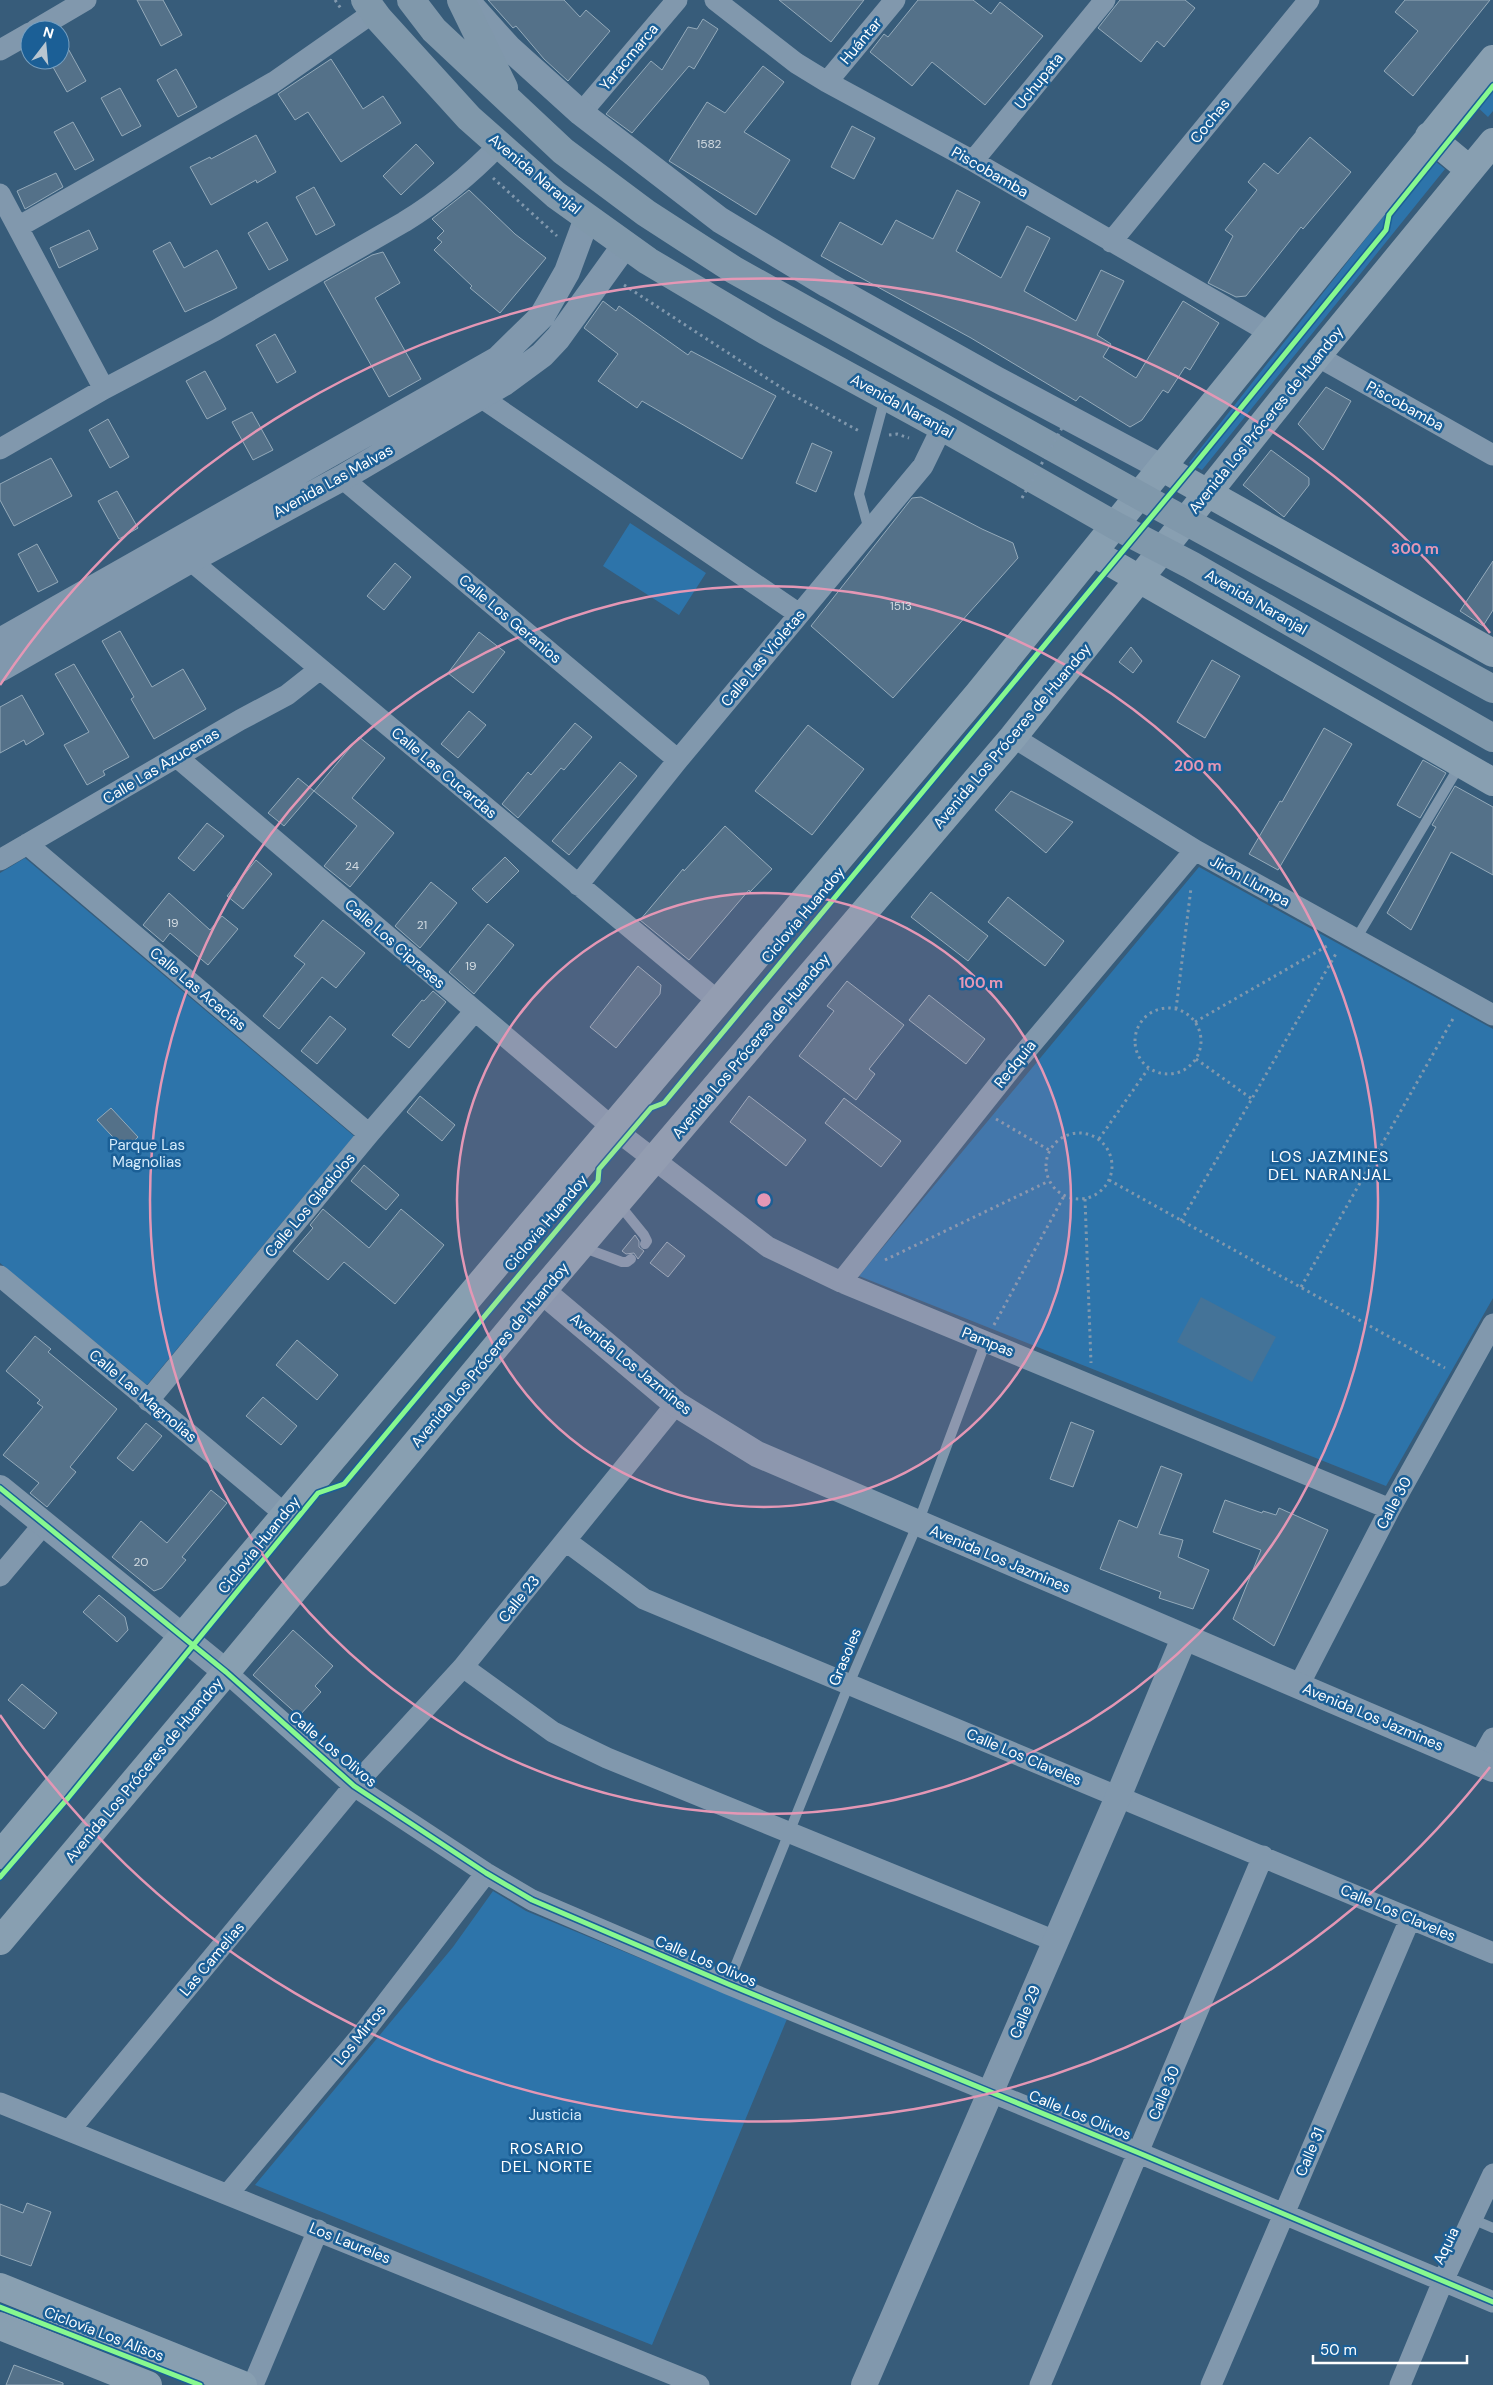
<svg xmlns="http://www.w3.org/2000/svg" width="1493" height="2385" font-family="'DM Sans',sans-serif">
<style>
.green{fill:#2d74aa}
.water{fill:#447398}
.building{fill:#547189;stroke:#94aaba}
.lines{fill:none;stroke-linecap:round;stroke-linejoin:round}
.path{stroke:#8198ad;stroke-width:3;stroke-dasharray:2.5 4;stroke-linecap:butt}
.service{stroke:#8198ad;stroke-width:10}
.minor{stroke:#8198ad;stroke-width:21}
.tertiary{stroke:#8198ad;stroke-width:26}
.secondary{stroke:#889fb1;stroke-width:28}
.trunk{stroke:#8098ab;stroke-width:28}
.path-bridge{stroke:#8198ad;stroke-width:3;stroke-dasharray:2.5 4;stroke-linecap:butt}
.cycleway-casing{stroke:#1b5f96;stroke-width:8}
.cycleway{stroke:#87f88f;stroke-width:5}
.ring{fill:none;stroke:#e497b5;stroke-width:2.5}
.labels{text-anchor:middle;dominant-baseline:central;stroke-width:5;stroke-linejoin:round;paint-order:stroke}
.number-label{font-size:12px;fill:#d4dce2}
.street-label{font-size:15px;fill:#fff;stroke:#1b5f96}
.park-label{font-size:15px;fill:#d5ebfb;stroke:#1b5f96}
.neighbourhood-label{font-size:16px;letter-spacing:1px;fill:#fff;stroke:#1b5f96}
.centre{fill:#e497b5;stroke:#1b5f96;stroke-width:2.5}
.ring-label{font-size:15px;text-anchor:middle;font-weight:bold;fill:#e497b5;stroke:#1b5f96;stroke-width:5;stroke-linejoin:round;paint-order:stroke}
</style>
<rect width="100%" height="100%" fill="#375c7a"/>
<!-- green -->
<path class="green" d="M1493,77V111L1488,117L1472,102Z
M1430,157L1445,169L1202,470L1189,463Z
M630,523L706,573L679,615L603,566Z
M25,858L354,1136L147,1385L0,1263V873Z
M1199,867L1493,1029V1298L1386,1486L859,1276Z
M493,1891L526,1911L787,2019L652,2345L255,2185L453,1947Z"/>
<!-- water -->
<path class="water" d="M1201,1297L1276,1337L1252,1382L1177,1342Z"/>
<!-- building -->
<path class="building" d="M137,0H163L182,35L161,46Z
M488,0H564L580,17L586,10L610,31L568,81L544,59L516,26L513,28Z
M779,0H864L831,42Z
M918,0H973L991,14L1000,2L1043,36L985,105L932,62L912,86L870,52L884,34L888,37Z
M1120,0H1185L1195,8L1164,47L1157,41L1141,62L1098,28Z
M1405,0H1490L1413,96L1384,71L1418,31L1395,12Z
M703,19L718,29L694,69L689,66L632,133L606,114L651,61L662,70L688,27L697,29Z
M60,34L86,81L67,92L49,60H60Z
M331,59L363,109L383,96L401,123L341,162L308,112L295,120L278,94Z
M763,66L784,82L744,132L790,160L756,215L669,161L707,102L725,113Z
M176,69L197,107L178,117L157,80Z
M120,88L141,126L122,136L101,98Z
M73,122L94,160L75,170L54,132Z
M852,126L875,138L854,179L831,167Z
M256,135L276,172L257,183L256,180L211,205L190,167L210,157L211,159Z
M1310,137L1351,172L1303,229L1301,227L1246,296L1236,297L1208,283L1233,236L1225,230L1257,190L1248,182L1264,163L1278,174Z
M416,144L434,163L401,195L383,176Z
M56,173L63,187L25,209L17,191Z
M314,187L335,225L316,235L296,197Z
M469,190L515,234L546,258L500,313L470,288L472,286L434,250L442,242L437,238L444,231L432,219Z
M957,190L980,202L956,251L1001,278L1027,226L1050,238L1024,291L1076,321L1101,270L1124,281L1097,335L1111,344L1103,357L1136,378L1183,301L1219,323L1190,370L1185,367L1168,393L1163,390L1142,420L1130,427L1080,396L1076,401L971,338L821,256L840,222L882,245L896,220L933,239Z
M267,222L288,260L269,270L248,233Z
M89,230L98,249L59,268L50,248Z
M170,242L184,268L217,250L237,288L185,312L153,251Z
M383,252L400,283L375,298L421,379L389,397L324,282L372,255Z
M603,301L616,311L619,306L688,355L691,351L776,396L742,459L642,401L637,408L598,381L618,354L584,328Z
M275,334L296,372L277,383L256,345Z
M205,371L226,409L207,419L186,381Z
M1326,387L1351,401L1323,450L1298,424Z
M252,412L273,450L253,460L232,422Z
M108,419L129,457L110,468L89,430Z
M812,443L832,452L816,492L796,483Z
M1271,450L1309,478V485L1284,517L1243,485Z
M51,458L72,496L14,526L0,500V484Z
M117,491L138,528L119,539L98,501Z
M921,497L982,529L1013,543L1018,558L893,698L811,626L912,498Z
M37,544L58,582L38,592L18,554Z
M1493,561V610L1483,626L1460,611Z
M395,563L411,577L384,610L367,596Z
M120,631L152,687L183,669L206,709L154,739L131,699L134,697L102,641Z
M479,632L505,652L473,693L448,673Z
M1131,647L1142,661L1133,673L1119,662Z
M1212,660L1240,676L1205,738L1177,722Z
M74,664L129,757L103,771L105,775L87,785L64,745L89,732L55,674Z
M22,695L44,734L26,745L24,740L0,753V707Z
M469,711L486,725L458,758L441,744Z
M575,723L592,737L564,770L561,768L518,818L502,804L528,772L531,775Z
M808,725L864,769L812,835L755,791Z
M1324,728L1352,744L1278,870L1249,854L1280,801L1282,802Z
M359,737L385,758L352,798L394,833L350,887L324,866L357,826L314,791Z
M1423,760L1446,773L1420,818L1397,805Z
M620,762L637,776L569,855L552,841Z
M298,778L314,791L284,826L268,813Z
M1455,786L1493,807V875L1451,852L1411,930L1387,913L1436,827L1432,825Z
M1011,791L1073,822L1046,853L995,810Z
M207,823L224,836L194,871L178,858Z
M725,826L772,869L750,892L749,890L689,960L640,920L683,869L684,871Z
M505,857L519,871L487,903L472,889Z
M256,860L272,874L243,909L227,896Z
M431,882L457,903L420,948L395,926Z
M931,892L988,936L968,961L911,917Z
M169,893L210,930L222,916L238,929L208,965L170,933L163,942L143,925Z
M1008,897L1064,941L1045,966L988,922Z
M323,920L365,953L336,988L322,977L279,1029L263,1016L305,964L294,956Z
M488,924L514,945L474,994L449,972Z
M638,966L661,985L660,994L616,1048L590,1027Z
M847,981L904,1025L869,1069L875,1074L856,1100L799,1056L834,1011L827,1006Z
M433,991L446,1002L409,1048L392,1035L422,1000L424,1001Z
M929,995L985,1039L966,1064L909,1020Z
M330,1016L346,1029L317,1064L301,1051Z
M420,1096L455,1125L442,1141L407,1112Z
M749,1096L806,1140L786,1166L730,1122Z
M844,1098L901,1141L881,1167L825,1123Z
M111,1108L138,1137L125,1150L97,1120Z
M364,1165L399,1195L386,1210L351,1181Z
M323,1209L369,1248L401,1209L444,1245L395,1304L344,1262L328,1280L293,1251L313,1228L310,1225Z
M635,1235L639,1241V1247L644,1251L638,1259L634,1253L626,1254L622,1251Z
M667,1242L685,1256L668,1277L650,1263Z
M35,1336L51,1349L48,1352L117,1409L70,1467L76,1472L47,1507L30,1493L39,1483L3,1455L43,1407L37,1403L40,1400L6,1371Z
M297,1340L338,1375L317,1400L276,1365Z
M263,1397L297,1426L281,1445L246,1416Z
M1071,1422L1094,1431L1073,1487L1050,1479Z
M146,1423L162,1436L133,1471L117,1458Z
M1161,1466L1182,1474L1159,1534L1183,1540L1178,1557L1209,1570L1193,1609L1159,1598L1161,1592L1100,1569L1119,1520L1137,1528Z
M211,1490L227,1503L182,1557L186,1560L162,1588L154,1591L112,1557L141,1521L167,1543Z
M1225,1500L1262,1513L1263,1511L1276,1515L1279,1508L1328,1530L1274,1646L1233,1619L1261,1550L1213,1532Z
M99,1595L125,1617L128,1630L117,1642L83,1612Z
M293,1630L333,1666L315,1686L321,1692L299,1716L253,1675Z
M22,1684L57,1713L44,1729L8,1700Z
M27,2203L51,2212L31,2266L0,2255V2204L23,2213Z
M14,2365L63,2383V2385H6Z"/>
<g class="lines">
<!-- path -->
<path class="path" d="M335,0L342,10
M493,178L557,236
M624,285L791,394L861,432
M889,435L897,434L909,438
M1135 1041a33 33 0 1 1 66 0a33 33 0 1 1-66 0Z
M1176,1009L1191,888
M1195,1022L1327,946
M1196,1059L1252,1099
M996,1119L1049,1150
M1046 1166a33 33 0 1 1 66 0a33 33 0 1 1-66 0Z
M1099,1139L1148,1069
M1109,1180L1445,1368
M1085,1199L1091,1363
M1181,1221L1337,952
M885,1260L1049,1181
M1301,1287L1454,1017
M994,1325L1064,1196"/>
<!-- service -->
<path class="service" d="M869,530L859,494L885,398
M1356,939L1460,765
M618,1203L644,1235L647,1241L645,1244
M582,1247L622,1262H627L631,1259
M728,1984L849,1684L918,1523L986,1341
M1472,2219L1493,2228"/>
<!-- minor -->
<path class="minor" d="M715,0L796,63L827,82L973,161L1272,334
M35,30L86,0
M0,50L30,33
M827,82L895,0
M581,113L677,0
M973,161L1105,0
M0,194L104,389
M18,227L274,82L374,12
M1111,242L1309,0
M1317,356L1493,455
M469,389L799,614
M0,449L104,389L216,330L404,222C440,200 470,175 499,145
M342,478L678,760
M178,550L719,1002
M1013,737L1195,850L1493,1015
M178,758L613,1128L768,1247L841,1282L1390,1509
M27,844L369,1134
M0,860L240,720L287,695L320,669
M578,885L678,760L923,466L942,427
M0,1276L286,1515
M841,1282L1014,1065L1195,850
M148,1401L369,1134L474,1012
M566,1541L644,1599L1493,1953
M0,1576L43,1525
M463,1667L553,1732L607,1758L1055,1941
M226,1672L354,1786L486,1873L532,1900L728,1984L1139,2153L1493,2302
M1299,1685L1390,1509L1493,1324
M1479,1763L1493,1738
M0,2103L699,2385
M69,2131L354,1786L463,1667L676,1404
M228,2194L364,2032L486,1873
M253,2385L318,2230
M1040,2385L1263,1856
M1211,2385L1410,1919
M1400,2385L1443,2281L1493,2174"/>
<!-- tertiary -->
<path class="tertiary" d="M466,0L509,48L581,113L720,220L828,285L996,379L1163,468
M0,641L498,359L542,316L567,272L587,218
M0,669L189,561L342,478L504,383L542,355L558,338L625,245
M542,1291L676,1404L757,1454L1493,1769
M0,1488L226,1672
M864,2385L1118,1797L1184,1638"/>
<!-- secondary -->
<path class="secondary" d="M1429,136L1470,170
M1163,468L1493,653
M1094,553L1493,782
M0,1855L182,1637L978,694L1493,59
M0,1941L226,1672L542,1291L1013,737L1317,356L1493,142
M0,2287L243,2385
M0,2326L148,2385"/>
<!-- trunk -->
<path class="trunk" d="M365,0L379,19L469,118L556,195L648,261L766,331L942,427L1116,526L1191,565L1493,738
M411,0L434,30L563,151L646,213L734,270L1160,507L1493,689
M461,0L504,88"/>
<!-- path-bridge -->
<path class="path-bridge" d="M1022,498L1062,428"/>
<defs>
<path id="cycleway" d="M0,1488L226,1672L354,1786L486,1873L532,1900L728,1984L1139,2153L1493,2302
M0,1877L68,1798L318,1493L344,1484L598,1181L599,1169L651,1108L664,1103L1191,469L1386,230L1389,215L1493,86
M0,2307L200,2385"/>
</defs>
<!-- cycleway casing -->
<use href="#cycleway" class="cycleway-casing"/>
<!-- cycleway -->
<use href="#cycleway" class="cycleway"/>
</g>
<!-- distance rings -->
<circle cx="764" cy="1200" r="307" fill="#e497b5" fill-opacity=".12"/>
<g class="ring">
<circle cx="764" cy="1200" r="307"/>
<circle cx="764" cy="1200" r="614"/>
<path d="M1490 1767A921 921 0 0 1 0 1715M0 685A921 921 0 0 1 1490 633"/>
</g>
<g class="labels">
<!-- number labels -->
<g class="number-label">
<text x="709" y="144">1582</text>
<text x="901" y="606">1513</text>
<text x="352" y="866">24</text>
<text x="173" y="923">19</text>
<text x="422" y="925">21</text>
<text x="471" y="966">19</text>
<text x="141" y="1562">20</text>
</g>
<!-- street labels -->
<g class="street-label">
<text transform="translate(861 41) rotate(-50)">Huántar</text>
<text transform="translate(629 57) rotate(-50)">Yaracmarca</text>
<text transform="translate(1039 81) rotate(-51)">Uchupata</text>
<text transform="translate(1210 121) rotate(-51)">Cochas</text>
<text transform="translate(990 172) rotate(30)">Piscobamba</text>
<text transform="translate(535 174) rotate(40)">Avenida Naranjal</text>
<text transform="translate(902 406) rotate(29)">Avenida Naranjal</text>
<text transform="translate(1405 406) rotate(29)">Piscobamba</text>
<text transform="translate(1266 420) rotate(-51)">Avenida Los Próceres de Huandoy</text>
<text transform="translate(333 481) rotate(-29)">Avenida Las Malvas</text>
<text transform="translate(1256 602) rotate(30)">Avenida Naranjal</text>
<text transform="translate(510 619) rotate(40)">Calle Los Geranios</text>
<text transform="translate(763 658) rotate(-50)">Calle Las Violetas</text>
<text transform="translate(1012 736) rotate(-50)">Avenida Los Próceres de Huandoy</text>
<text transform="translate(161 766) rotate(-31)">Calle Las Azucenas</text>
<text transform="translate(444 773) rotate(40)">Calle Las Cucardas</text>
<text transform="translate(1250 881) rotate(29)">Jirón Llumpa</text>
<text transform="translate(803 915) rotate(-50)">Ciclovia Huandoy</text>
<text transform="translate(395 944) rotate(41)">Calle Los Cipreses</text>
<text transform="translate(198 989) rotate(40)">Calle Las Acacias</text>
<text transform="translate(751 1046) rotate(-50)">Avenida Los Próceres de Huandoy</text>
<text transform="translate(1015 1064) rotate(-51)">Redquia</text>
<text transform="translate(310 1205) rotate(-50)">Calle Los Gladiolos</text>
<text transform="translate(546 1223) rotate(-50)">Ciclovia Huandoy</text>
<text transform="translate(988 1342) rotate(22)">Pampas</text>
<text transform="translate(490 1355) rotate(-50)">Avenida Los Próceres de Huandoy</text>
<text transform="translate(631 1364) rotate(39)">Avenida Los Jazmines</text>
<text transform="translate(143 1396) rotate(40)">Calle Las Magnolias</text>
<text transform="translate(1394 1503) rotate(-62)">Calle 30</text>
<text transform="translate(259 1545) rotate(-51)">Ciclovia Huandoy</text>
<text transform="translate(1000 1559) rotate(23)">Avenida Los Jazmines</text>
<text transform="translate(519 1599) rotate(-51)">Calle 23</text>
<text transform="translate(845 1657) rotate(-67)">Grasoles</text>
<text transform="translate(1373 1717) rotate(23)">Avenida Los Jazmines</text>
<text transform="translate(333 1749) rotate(40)">Calle Los Olivos</text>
<text transform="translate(1024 1757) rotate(23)">Calle Los Claveles</text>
<text transform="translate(144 1770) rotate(-50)">Avenida Los Próceres de Huandoy</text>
<text transform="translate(1398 1913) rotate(23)">Calle Los Claveles</text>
<text transform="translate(212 1959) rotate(-50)">Las Camelias</text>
<text transform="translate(706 1961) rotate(23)">Calle Los Olivos</text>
<text transform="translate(1025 2012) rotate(-67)">Calle 29</text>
<text transform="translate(360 2035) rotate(-51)">Los Mirtos</text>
<text transform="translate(1164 2093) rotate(-67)">Calle 30</text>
<text transform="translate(1080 2115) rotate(22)">Calle Los Olivos</text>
<text transform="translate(1310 2152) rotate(-67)">Calle 31</text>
<text transform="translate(350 2243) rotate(22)">Los Laureles</text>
<text transform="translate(1446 2246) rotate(-64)">Aquia</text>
<text transform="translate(104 2334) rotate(21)">Ciclovía Los Alisos</text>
</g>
<!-- park labels -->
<g class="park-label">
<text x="147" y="1145">Parque Las<tspan x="147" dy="17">Magnolias</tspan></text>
<text x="555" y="2115">Justicia</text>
</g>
<!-- neighbourhood labels -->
<g class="neighbourhood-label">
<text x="1330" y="1156">LOS JAZMINES<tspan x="1330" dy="18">DEL NARANJAL</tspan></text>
<text x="547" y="2148">ROSARIO<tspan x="547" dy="18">DEL NORTE</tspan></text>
</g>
</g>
<circle cx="764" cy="1200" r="8" class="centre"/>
<g class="ring-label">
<text x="1415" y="554">300 m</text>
<text x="1198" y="771">200 m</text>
<text x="981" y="988">100 m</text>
</g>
<!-- north arrow -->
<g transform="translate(45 45) rotate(16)"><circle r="24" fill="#1b5f96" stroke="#769fc0"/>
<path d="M0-4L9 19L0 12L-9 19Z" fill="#b9c6d0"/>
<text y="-8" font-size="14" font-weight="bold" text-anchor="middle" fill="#ffffff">N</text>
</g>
<!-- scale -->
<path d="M1313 2355v8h154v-8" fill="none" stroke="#ffffff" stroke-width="2.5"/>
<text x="1320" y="2355" font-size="15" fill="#ffffff" stroke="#1b5f96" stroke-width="4" paint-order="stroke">50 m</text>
</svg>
